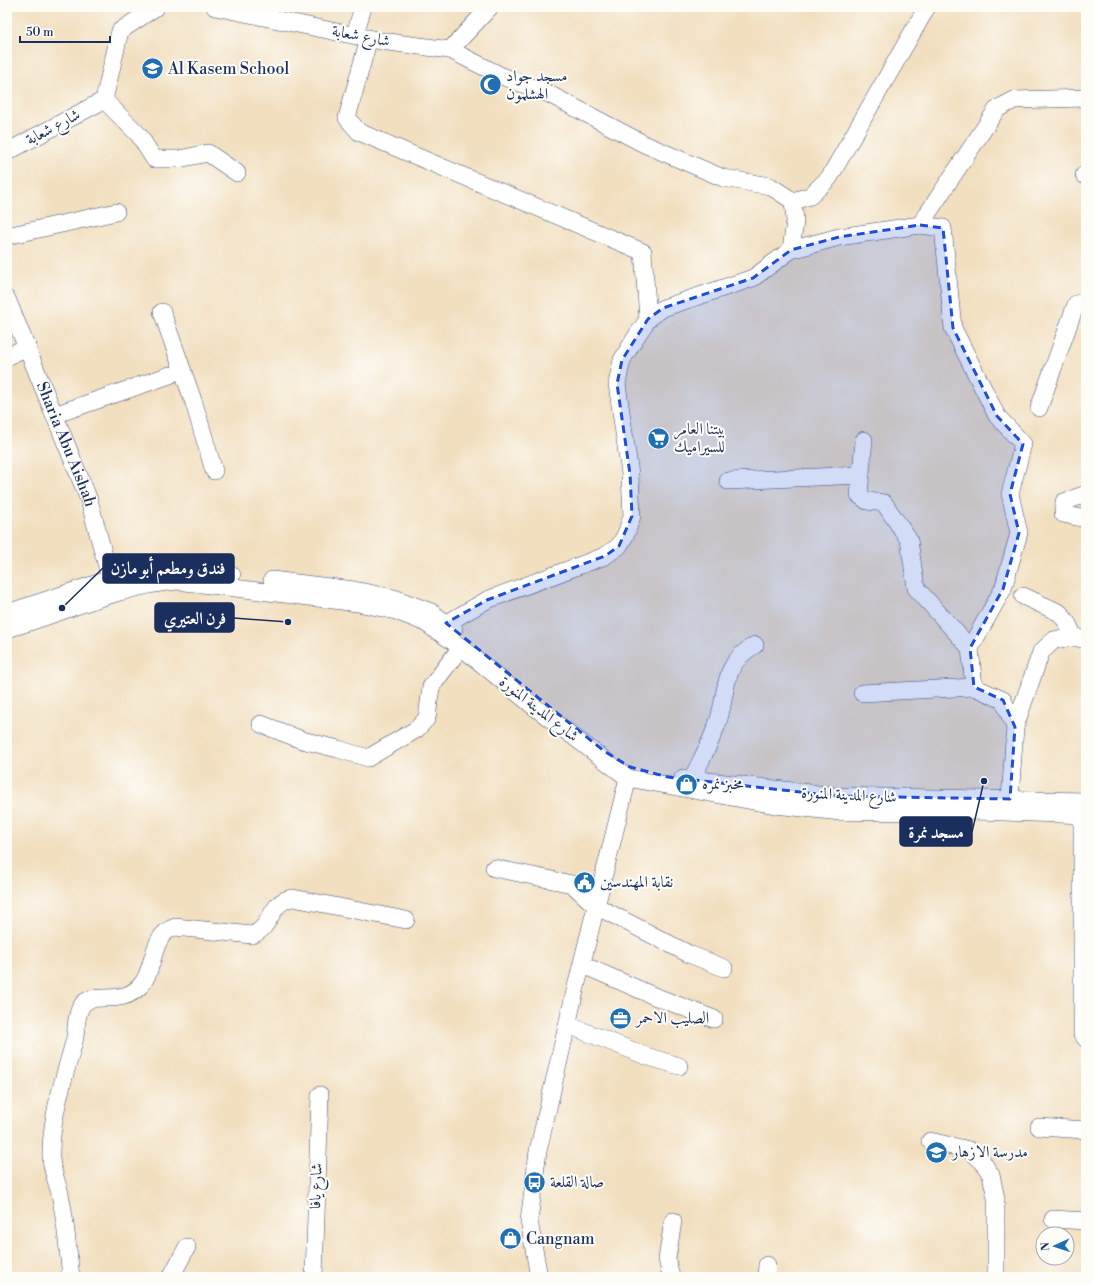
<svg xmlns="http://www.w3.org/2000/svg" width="1093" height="1284" font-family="'Libre Bodoni',Amiri,serif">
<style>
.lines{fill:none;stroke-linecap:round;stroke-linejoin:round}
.minor-casing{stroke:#3b496d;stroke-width:18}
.minor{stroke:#fff;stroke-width:17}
.marked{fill:#1d4ed8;fill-opacity:0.2;stroke:#1d4ed8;stroke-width:3;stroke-dasharray:8 5;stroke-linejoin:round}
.labels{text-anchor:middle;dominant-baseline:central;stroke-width:4;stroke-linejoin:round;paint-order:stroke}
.street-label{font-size:16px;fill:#1b2f5e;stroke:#fdfcf7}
.poi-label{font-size:16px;fill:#1b2f5e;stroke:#fdfcf7;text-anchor:start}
.leader{fill:none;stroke:#1b2f5e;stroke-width:1.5}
.callout-dot{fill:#1b2f5e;stroke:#fdfcf7;stroke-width:1.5}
.callout{fill:#1b2f5e;stroke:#1b2f5e;stroke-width:1.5}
.callout-label{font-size:17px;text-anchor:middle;font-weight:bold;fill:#fff}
</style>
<rect width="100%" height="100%" fill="#fdfcf7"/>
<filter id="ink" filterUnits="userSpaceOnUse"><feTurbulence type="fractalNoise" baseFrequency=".025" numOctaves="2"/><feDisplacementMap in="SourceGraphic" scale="8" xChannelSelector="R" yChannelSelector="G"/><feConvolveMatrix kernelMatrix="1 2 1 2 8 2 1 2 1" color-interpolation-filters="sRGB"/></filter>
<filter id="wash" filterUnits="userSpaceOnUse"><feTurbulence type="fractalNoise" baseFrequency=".012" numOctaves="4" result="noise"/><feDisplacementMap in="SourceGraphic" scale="16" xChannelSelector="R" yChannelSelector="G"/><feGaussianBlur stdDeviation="0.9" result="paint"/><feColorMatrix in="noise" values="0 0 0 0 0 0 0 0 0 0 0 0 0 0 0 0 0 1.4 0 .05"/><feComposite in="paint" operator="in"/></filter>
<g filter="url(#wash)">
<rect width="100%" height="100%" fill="#f2dfc0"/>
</g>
<g filter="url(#ink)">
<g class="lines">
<defs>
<g id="minor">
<path d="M215,7L381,41L450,50L502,76L547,93L644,144L723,178L770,186L793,201L795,221L791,250L753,278L663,308L648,319L636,337L622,360L617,384L630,474L632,516L626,534L619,546L605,556L487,600L435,630"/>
<path d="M355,34L363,7"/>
<path d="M369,38L347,118L359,132L643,252L648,319"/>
<path d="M450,50L490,7"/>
<path d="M104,100L139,135L154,159H179L208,153L237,173"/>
<path d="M7,152L104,100L120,31L156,7"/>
<path d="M1084,175L1086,176"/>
<path d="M793,201L810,196L829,178L927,7"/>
<path d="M920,225L943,228L953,328L997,416L1023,444L1010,494L1019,533L1003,589L970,648"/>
<path d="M7,236L116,212"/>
<path d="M791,250L839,237L920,225L997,109L1014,100L1086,98"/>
<path id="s1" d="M7,299L89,500L113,589"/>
<path d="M162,312L194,403L214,471"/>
<path d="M7,357L28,346"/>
<path d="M1039,408L1076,304L1086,301"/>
<path d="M54,415L170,375"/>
<path d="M864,440L859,495L867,501L884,503L909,540L916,588L970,648L974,687"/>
<path d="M728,481L861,475"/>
<path d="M1086,494L1064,502L1063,514L1086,519"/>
<path d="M272,580L354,590L394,598L431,612L454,629"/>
<path d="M1023,596L1060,613L1068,624L1074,637"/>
<path d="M7,613L110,579L155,569L199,570L232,575"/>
<path d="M7,629C63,613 118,586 177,581L358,603L396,611L424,622L461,647L532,705L628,778L775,805L841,812L976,811L1086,815"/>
<path d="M862,693L974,687L1003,700L1015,727L1010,799"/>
<path d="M261,724L302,740L338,749L368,758L417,729L427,718L431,687L461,647"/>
<path d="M1015,727L1041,652L1054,640L1074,637L1086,640"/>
<path d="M683,778L835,796L1086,801"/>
<path d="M692,779C701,760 711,742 718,722C728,691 721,664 755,645"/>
<path d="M1082,803V1034L1086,1039"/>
<path d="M494,868L572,884L596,906L689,954L724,968"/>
<path d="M583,965L654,996L714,1019"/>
<path d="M568,1025L646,1056L679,1066"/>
<path d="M1039,1127L1086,1130"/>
<path d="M930,1141L969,1150L982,1161L991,1175L996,1198V1277"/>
<path d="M1053,1219L1086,1221"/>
<path d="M71,1277C68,1251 66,1224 61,1199C59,1185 51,1171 51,1157C50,1120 64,1078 74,1042C77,1030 75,1013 83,1004C95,990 121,1008 141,985C156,968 150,935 175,927L252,935C273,927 269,901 293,898L406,920"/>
<path d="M171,1277L187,1247"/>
<path d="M314,1277L320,1095"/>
<path d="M539,1277L529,1221L538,1151L575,991L628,778"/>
<path d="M671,1277L667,1259L673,1221"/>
<path d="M766,1277L767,1265"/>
</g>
</defs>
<!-- minor casing -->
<use href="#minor" class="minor-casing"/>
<!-- minor -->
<use href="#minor" class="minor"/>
</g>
</g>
<!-- marked area -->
<path class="marked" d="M920,225L943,228L953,328L997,416L1023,444L1010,494L1019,533L1003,589L970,648L974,687L1003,700L1015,727L1010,799L835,796L668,777L630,767L604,751L446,623L487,600L605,556L619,546L632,516L630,474L617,384L622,360L648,319L663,308L753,278L791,250L839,237Z"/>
<!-- icons -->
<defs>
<symbol id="school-disc" viewBox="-11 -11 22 22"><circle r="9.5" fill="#1f6fb2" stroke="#fdfcf7"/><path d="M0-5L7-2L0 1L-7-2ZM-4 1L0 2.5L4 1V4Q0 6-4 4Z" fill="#fff"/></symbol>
<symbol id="mosque-disc" viewBox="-11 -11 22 22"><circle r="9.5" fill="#1f6fb2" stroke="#fdfcf7"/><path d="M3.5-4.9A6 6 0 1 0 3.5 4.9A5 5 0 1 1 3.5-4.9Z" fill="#fff"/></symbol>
<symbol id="supermarket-disc" viewBox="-11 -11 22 22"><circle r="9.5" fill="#1f6fb2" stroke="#fdfcf7"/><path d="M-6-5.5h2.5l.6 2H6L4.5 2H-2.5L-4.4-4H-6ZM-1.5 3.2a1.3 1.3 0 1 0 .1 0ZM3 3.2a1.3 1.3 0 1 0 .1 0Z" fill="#fff"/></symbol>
<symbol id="shop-disc" viewBox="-11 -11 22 22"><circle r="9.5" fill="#1f6fb2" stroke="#fdfcf7"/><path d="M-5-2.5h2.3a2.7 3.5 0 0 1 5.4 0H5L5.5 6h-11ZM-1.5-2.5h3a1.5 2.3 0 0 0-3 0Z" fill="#fff"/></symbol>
<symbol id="civic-disc" viewBox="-11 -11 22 22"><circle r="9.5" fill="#1f6fb2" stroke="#fdfcf7"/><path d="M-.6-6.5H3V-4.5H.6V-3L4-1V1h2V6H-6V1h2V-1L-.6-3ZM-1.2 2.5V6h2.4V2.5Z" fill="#fff"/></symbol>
<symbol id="office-disc" viewBox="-11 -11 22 22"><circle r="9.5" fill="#1f6fb2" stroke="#fdfcf7"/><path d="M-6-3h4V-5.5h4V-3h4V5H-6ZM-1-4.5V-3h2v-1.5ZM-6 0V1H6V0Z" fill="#fff"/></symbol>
<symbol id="bus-disc" viewBox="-11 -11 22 22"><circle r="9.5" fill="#1f6fb2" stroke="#fdfcf7"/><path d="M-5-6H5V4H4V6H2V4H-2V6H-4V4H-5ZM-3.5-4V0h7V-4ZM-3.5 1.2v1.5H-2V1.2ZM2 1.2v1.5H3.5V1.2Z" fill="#fff"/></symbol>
</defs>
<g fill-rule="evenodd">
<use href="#school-disc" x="140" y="56" width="25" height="25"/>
<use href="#mosque-disc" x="478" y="72" width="25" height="25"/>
<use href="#supermarket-disc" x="646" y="426" width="25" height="25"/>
<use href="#shop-disc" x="674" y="772" width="25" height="25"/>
<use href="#civic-disc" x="572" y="870" width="25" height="25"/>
<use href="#office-disc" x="608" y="1006" width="25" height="25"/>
<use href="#school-disc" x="924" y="1140" width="25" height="25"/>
<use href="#bus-disc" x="522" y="1170" width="25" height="25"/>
<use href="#shop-disc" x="498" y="1226" width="25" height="25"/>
</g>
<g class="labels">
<!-- street labels -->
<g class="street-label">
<text transform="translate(361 36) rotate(11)">شارع شعابة</text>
<text transform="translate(53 127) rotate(-28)">شارع شعابة</text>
<text stroke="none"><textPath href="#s1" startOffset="157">Sharia Abu Aishah</textPath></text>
<text transform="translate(539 709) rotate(38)">شارع المدينة المنورة</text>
<text transform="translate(849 795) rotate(3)">شارع المدينة المنورة</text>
<text transform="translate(316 1186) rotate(-88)">شارع يافا</text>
</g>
<!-- poi labels -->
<g class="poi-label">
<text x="168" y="69">Al Kasem School</text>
<text x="506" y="76">مسجد جواد<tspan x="506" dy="18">الهشلمون</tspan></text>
<text x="674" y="429">بيتنا العامر<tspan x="674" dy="18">للسيراميك</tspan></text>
<text x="702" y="784">مخبز نمره</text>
<text x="600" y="882">نقابة المهندسين</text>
<text x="636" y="1018">الصليب الاحمر</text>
<text x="952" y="1152">مدرسة الازهار</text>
<text x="550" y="1182">صالة القلعة</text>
<text x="526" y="1239">Cangnam</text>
</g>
</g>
<!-- callouts -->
<path class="leader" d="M62 608L103 568M288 622L234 618M984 781L972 832"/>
<g class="callout-dot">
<circle cx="62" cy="608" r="4"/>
<circle cx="288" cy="622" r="4"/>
<circle cx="984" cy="781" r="4"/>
</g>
<g class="callout">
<rect x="103" y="554" width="131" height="29" rx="4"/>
<rect x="155" y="603" width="79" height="29" rx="4"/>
<rect x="900" y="817" width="72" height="29" rx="4"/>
</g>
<g class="callout-label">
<text x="168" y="574">فندق ومطعم أبو مازن</text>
<text x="195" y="624">فرن العتيري</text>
<text x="936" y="838">مسجد نمرة</text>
</g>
<!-- margin -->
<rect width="1093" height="1284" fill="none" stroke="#fdfcf7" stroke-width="24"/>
<!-- north arrow -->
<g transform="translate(1055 1246) rotate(267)"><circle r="19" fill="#fdfcf7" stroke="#a3aaba"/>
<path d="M0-3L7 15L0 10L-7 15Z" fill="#1f6fb2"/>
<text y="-6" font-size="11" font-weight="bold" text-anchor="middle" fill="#1b2f5e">N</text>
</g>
<!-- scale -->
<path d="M20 36v6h90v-6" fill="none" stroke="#1b2f5e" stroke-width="2"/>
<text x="26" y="36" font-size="12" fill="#1b2f5e" stroke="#fdfcf7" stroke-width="3" paint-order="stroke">50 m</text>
</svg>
